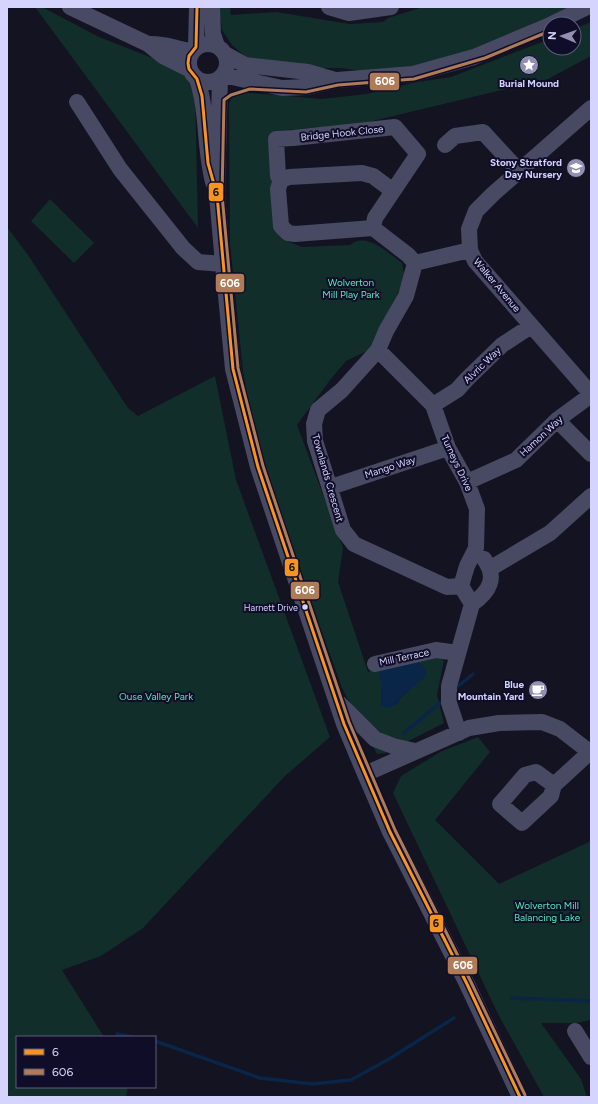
<svg xmlns="http://www.w3.org/2000/svg" width="598" height="1104" font-family="Figtree,sans-serif">
<style>
.green{fill:#112e2b;fill-rule:evenodd}
.water{fill:#092547}
.lines{fill:none;stroke-linecap:round;stroke-linejoin:round}
.stream{stroke:#092547;stroke-width:3.5}
.minor{stroke:#484962;stroke-width:16}
.bus-1-casing{stroke:#0f0d27;stroke-width:6}
.bus-2-casing{stroke:#0f0d27;stroke-width:6}
.bus-1{stroke:#f6941f;stroke-width:3}
.bus-2{stroke:#b07c57;stroke-width:3}
.bus-dot{fill:#d4d4ff;stroke:#0f0d27;stroke-width:1.5}
.labels{text-anchor:middle;dominant-baseline:central;stroke-width:4;stroke-linejoin:round;paint-order:stroke}
.bus-label{font-size:9px;fill:#d4d4ff;stroke:#0f0d27;text-anchor:end}
.poi-label{font-size:10px;font-weight:bold;fill:#d4d4ff;stroke:#0f0d27;text-anchor:end}
.street-label{font-size:10px;fill:#d4d4ff;stroke:#0f0d27}
.park-label{font-size:10px;fill:#56e8b6;stroke:#0f0d27}
.line-badge{stroke:#0f0d27;stroke-width:1.5}
.badge-label{font-size:11px;text-anchor:middle;font-weight:bold;fill:#fff}
.pale-badge-label{font-size:11px;text-anchor:middle;font-weight:bold;fill:#111}
</style>
<rect width="100%" height="100%" fill="#141321"/>
<!-- green -->
<path class="green" d="M35,7H42L99,37L178,68L195,89L198,228Z
M219,7H230L231,15L276,12L350,24L383,22L388,18L423,7H577L508,39L426,65L374,73L341,68H307L247,58L232,45L222,30Z
M591,22V56L548,79L360,124L274,131L282,239L302,247L350,245C367,231 388,253 402,263L405,279L375,337L371,349L346,361L330,380L297,425L343,548L338,582L368,672L378,667L434,656L444,660L437,695L444,723L385,753L377,754L342,688L261,463L243,371L230,244L229,104L233,93L238,92L322,99L367,94L417,82L451,77L550,39V48H574V29ZM382,684L412,688L401,697L396,705H381Z
M50,199L94,243L74,263L31,221Z
M7,227L28,255L128,408L138,416L215,376L236,480L330,737L284,777L143,928L101,956L62,970L104,1037H17V1087H128L126,1097H7Z
M478,737L490,752L435,820L499,884L591,841V1020L576,1023H541L581,1079L587,1097H544L498,1014L393,793L401,776L442,751Z"/>
<!-- water -->
<path class="water" d="M417,660L426,669V676L401,697L396,705L387,708L381,705L382,685L379,676L381,668Z"/>
<g class="lines">
<!-- stream -->
<path class="stream" d="M457,687L473,674
M404,733L440,703
M511,998L591,1001
M117,1034L133,1037
M155,1041L260,1078L312,1084L351,1080L389,1059L454,1018"/>
<!-- minor -->
<path class="minor" d="M70,7L148,44L163,56L189,69
M212,7L213,34L217,46
M329,7L349,13L391,7
M552,24L587,7
M189 63a19 19 0 1 1 38 0a19 19 0 1 1-38 0Z
M148,44C166,43 175,49 192,51
M196,47L197,7
M225,54L245,65L308,72L335,80
M223,75L282,88L307,87L337,80L413,74L474,57L550,25
M220,78L217,195L223,264L233,369L258,467L344,724L365,774L390,832L467,984L520,1097
M197,79C208,112 204,147 213,182
M77,102L120,169L183,248L198,262L223,264
M591,108L493,194L476,211L469,229L470,250L475,261L591,394
M445,145L455,136L483,132L519,171
M281,180L278,176L276,139L293,138L395,127L418,154L375,218L373,228
M393,191L373,176L362,173L289,177L281,180L278,189L281,226L288,233L295,234L373,228L408,255L415,263
M378,350L433,405L448,448L467,482L477,509L476,548L467,566L461,586L472,604L449,686V703L459,733
M433,405L457,390L467,379L502,345L531,326
M557,420L591,454
M467,482L516,460L557,420L591,395
M331,487L448,448
M491,568L550,533L591,496
M461,586L447,587L354,544L343,530L315,441L314,424L318,410L342,390L378,350L386,331L406,296L415,263L470,250
M472,604C489,592 498,578 484,559
M375,664L436,650L458,653
M339,703L375,739L393,746L415,751
M365,774L469,728L499,723L542,722L560,729L591,753
M554,785L536,772L525,775L500,804L522,823L551,796L554,785L590,752
M575,1031L591,1057"/>
<defs>
<path id="bus-1" d="M197,7L196,47L189,56L188,63L189,69L197,79L202,96L208,163L217,195L233,369L258,467L344,724L390,832L467,984L520,1097"/>
<path id="bus-2" d="M525,1095L471,982L395,830L349,722L263,466L238,368L222,195L224,100L231,95L250,89L306,92L338,85L414,79L485,58L550,31"/>
</defs>
<!-- bus-1 casing -->
<use href="#bus-1" class="bus-1-casing"/>
<!-- bus-2 casing -->
<use href="#bus-2" class="bus-2-casing"/>
<!-- bus-1 -->
<use href="#bus-1" class="bus-1"/>
<!-- bus-2 -->
<use href="#bus-2" class="bus-2"/>
</g>
<!-- icons -->
<defs>
<symbol id="sight-disc" viewBox="-11 -11 22 22"><circle r="9.5" fill="#9190b1" stroke="#0f0d27"/><path d="M0-6L1.8-2.2L6-1.7L2.9 1.2L3.7 5.4L0 3.3L-3.7 5.4L-2.9 1.2L-6-1.7L-1.8-2.2Z" fill="#fff"/></symbol>
<symbol id="school-disc" viewBox="-11 -11 22 22"><circle r="9.5" fill="#9190b1" stroke="#0f0d27"/><path d="M0-5L7-2L0 1L-7-2ZM-4 1L0 2.5L4 1V4Q0 6-4 4Z" fill="#fff"/></symbol>
<symbol id="cafe-disc" viewBox="-11 -11 22 22"><circle r="9.5" fill="#9190b1" stroke="#0f0d27"/><path d="M-5.5-4.5H6V0H3Q3 3.5 0 3.5H-2.5Q-5.5 3.5-5.5 0ZM3-3.2v2h1.7v-2ZM-6 4.5H4V6H-6Z" fill="#fff"/></symbol>
</defs>
<g fill-rule="evenodd">
<use href="#sight-disc" x="518" y="54" width="22" height="22"/>
<use href="#school-disc" x="565" y="157" width="22" height="22"/>
<use href="#cafe-disc" x="527" y="679" width="22" height="22"/>
</g>
<!-- markers -->
<circle class="bus-dot" cx="305" cy="607" r="3.5"/>
<g class="labels">
<!-- bus labels -->
<g class="bus-label">
<text x="298" y="607">Harnett Drive</text>
</g>
<!-- poi labels -->
<g class="poi-label">
<text x="529" y="83" text-anchor="middle">Burial Mound</text>
<text x="562" y="162">Stony Stratford<tspan x="562" dy="12">Day Nursery</tspan></text>
<text x="524" y="684">Blue<tspan x="524" dy="12">Mountain Yard</tspan></text>
</g>
<!-- street labels -->
<g class="street-label">
<text transform="translate(342 133) rotate(-6)">Bridge Hook Close</text>
<text transform="translate(497 285) rotate(50)">Walker Avenue</text>
<text transform="translate(482 365) rotate(-44)">Alvric Way</text>
<text transform="translate(541 436) rotate(-43)">Hamon Way</text>
<text transform="translate(457 463) rotate(65)">Turneys Drive</text>
<text transform="translate(390 467) rotate(-18)">Mango Way</text>
<text transform="translate(328 478) rotate(74)">Townlands Crescent</text>
<text transform="translate(404 657) rotate(-12)">Mill Terrace</text>
</g>
<!-- park labels -->
<g class="park-label">
<text x="351" y="282">Wolverton<tspan x="351" dy="12">Mill Play Park</tspan></text>
<text x="156" y="696">Ouse Valley Park</text>
<text x="547" y="905">Wolverton Mill<tspan x="547" dy="12">Balancing Lake</tspan></text>
</g>
</g>
<g class="line-badge">
<rect x="369" y="72" width="31" height="19" rx="4" fill="#b07c57"/>
<rect x="208" y="182" width="16" height="20" rx="4" fill="#f6941f"/>
<rect x="215" y="273" width="30" height="20" rx="4" fill="#b07c57"/>
<rect x="284" y="558" width="15" height="19" rx="4" fill="#f6941f"/>
<rect x="290" y="581" width="30" height="19" rx="4" fill="#b07c57"/>
<rect x="429" y="914" width="15" height="19" rx="4" fill="#f6941f"/>
<rect x="447" y="956" width="31" height="19" rx="4" fill="#b07c57"/>
</g>
<g class="badge-label">
<text x="385" y="85">606</text>
<text x="230" y="287">606</text>
<text x="305" y="594">606</text>
<text x="463" y="969">606</text>
</g>
<g class="pale-badge-label">
<text x="216" y="196">6</text>
<text x="292" y="571">6</text>
<text x="436" y="927">6</text>
</g>
<!-- border -->
<rect width="598" height="1104" fill="none" stroke="#d4d4ff" stroke-width="16"/>
<!-- legend -->
<rect x="16" y="1036" width="140" height="52" fill="#0f0d27" stroke="#5e5d7d"/>
<rect x="24" y="1049" width="20" height="6" fill="#f6941f" stroke="#5e5d7d"/>
<text x="52" y="1056" font-size="12" fill="#d4d4ff">6</text>
<rect x="24" y="1069" width="20" height="6" fill="#b07c57" stroke="#5e5d7d"/>
<text x="52" y="1076" font-size="12" fill="#d4d4ff">606</text>
<!-- north arrow -->
<g transform="translate(562 36) rotate(272)"><circle r="19" fill="#0f0d27" stroke="#5e5d7d"/>
<path d="M0-3L7 15L0 10L-7 15Z" fill="#9190b1"/>
<text y="-6" font-size="11" font-weight="bold" text-anchor="middle" fill="#d4d4ff">N</text>
</g>
</svg>
